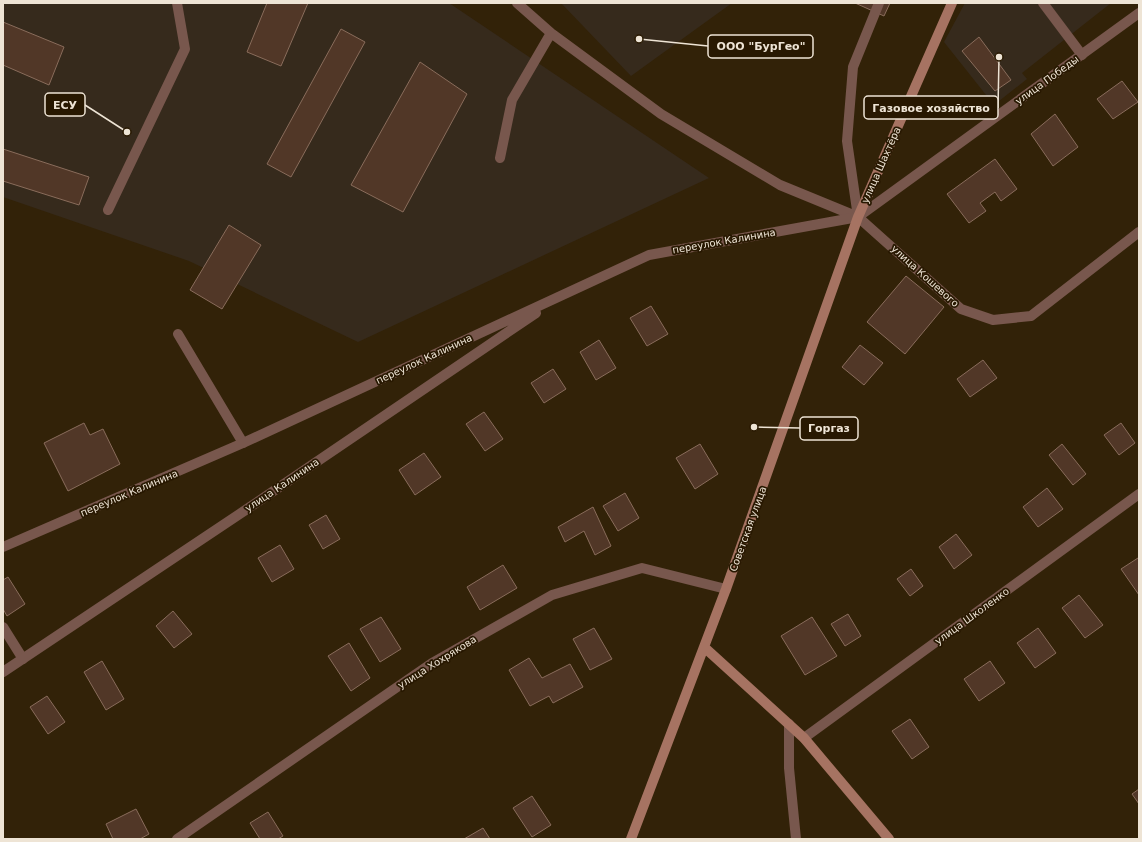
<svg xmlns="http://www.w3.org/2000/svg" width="1142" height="842" font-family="'DejaVu Sans',sans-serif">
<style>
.industrial{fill:#362a1c}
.building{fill:#513727;stroke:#896c5b}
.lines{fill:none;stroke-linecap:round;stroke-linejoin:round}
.lane{stroke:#78574d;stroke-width:10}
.street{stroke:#78574d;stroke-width:10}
.secondary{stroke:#a67362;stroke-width:10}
.labels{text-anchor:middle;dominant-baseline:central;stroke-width:3.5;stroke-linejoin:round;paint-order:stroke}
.street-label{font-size:10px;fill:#eee4d5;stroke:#281801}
.leader{fill:none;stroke:#eee4d5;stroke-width:1.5}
.callout-dot{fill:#eee4d5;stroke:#281801;stroke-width:1.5}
.callout{fill:#281801;stroke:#eee4d5;stroke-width:1.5}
.callout-label{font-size:11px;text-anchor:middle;font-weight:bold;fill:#eee4d5}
</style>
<rect width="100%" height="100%" fill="#322208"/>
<!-- industrial -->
<path class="industrial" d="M3,3H449L709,178L358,342L189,261L3,197Z
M561,3H732L631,76Z
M965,3H1111L1022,73L1027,79L994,105L944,42Z"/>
<!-- building -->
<path class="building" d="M267,3H308L281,66L247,52Z
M855,3H890L884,16Z
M3,22L64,47L49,85L3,65Z
M341,29L365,42L291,177L267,164Z
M979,37L1011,80L995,91L962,51Z
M420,62L467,94L403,212L351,185Z
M1122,81L1138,102L1113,119L1097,99Z
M1055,114L1078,147L1053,166L1031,134Z
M3,149L89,177L79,205L3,181Z
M995,159L1017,189L1001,201L995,192L980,203L986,211L969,223L947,194Z
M229,225L261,245L222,309L190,290Z
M906,276L944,307L905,354L867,322Z
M651,306L668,334L647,346L630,318Z
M599,340L616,368L596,380L580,352Z
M860,345L883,363L864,385L842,367Z
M983,360L997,378L970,397L957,379Z
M553,369L566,389L544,403L531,383Z
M484,412L503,439L485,451L466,424Z
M84,423L90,435L103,429L120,464L68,491L44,443Z
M1121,423L1135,443L1119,455L1104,435Z
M700,444L718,474L695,489L676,458Z
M1062,444L1086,474L1073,485L1049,455Z
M424,453L441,477L415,495L399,470Z
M1047,488L1063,509L1038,527L1023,507Z
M625,493L639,518L618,531L603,506Z
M593,507L611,546L595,555L584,531L565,542L558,527Z
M326,515L340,539L323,549L309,525Z
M956,534L972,555L954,569L939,547Z
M280,545L294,569L272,582L258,558Z
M1138,558L1139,560V595L1121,569Z
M503,565L517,588L480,610L467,587Z
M911,569L923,586L910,596L897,579Z
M8,577L25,604L7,616L3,609V580Z
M1079,595L1103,625L1085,638L1062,608Z
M173,611L192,634L174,648L156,626Z
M848,614L861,636L845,646L831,624Z
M381,617L401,649L380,662L360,629Z
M812,617L837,656L805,675L781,636Z
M594,628L612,659L590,670L573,639Z
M1038,628L1056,653L1035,668L1017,643Z
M349,643L370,678L351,691L328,656Z
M529,658L542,678L570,664L583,687L553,703L549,696L530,706L509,670Z
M102,661L124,699L106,710L84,672Z
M990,661L1005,683L979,701L964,679Z
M47,696L65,722L48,734L30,707Z
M910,719L929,747L912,759L892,731Z
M1139,789V804L1132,794Z
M532,796L551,825L532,837L513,808Z
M136,809L149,834L140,839H113L106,824Z
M268,812L283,836L278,839H260L250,823Z
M483,828L490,839H464Z"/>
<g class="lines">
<!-- lane -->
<path class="lane" d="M517,3L551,33L661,114L780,185L858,217
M1043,3L1082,55
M500,158L512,100L551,33
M108,210L185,49L177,3
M858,217L847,141L853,67L879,3
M178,334L243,443
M3,627L23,659
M789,724V768L796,839"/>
<!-- street -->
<path class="street" d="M858,217L961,309L993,320L1031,316L1139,232
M3,547L243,443L649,255L858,217L1139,13
M3,672L250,507L536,313
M804,738L1139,494
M177,839L432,663L552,595L642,568L726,589"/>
<!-- secondary -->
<path class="secondary" d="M704,647L804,738L889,839
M631,839L726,589L858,217L952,3"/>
</g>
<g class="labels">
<!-- street labels -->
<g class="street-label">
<text transform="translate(1047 80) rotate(-36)">улица Победы</text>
<text transform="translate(881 165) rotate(-66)">улица Шахтёра</text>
<text transform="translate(724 241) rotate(-10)">переулок Калинина</text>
<text transform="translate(925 276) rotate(42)">улица Кошевого</text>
<text transform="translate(424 359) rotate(-25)">переулок Калинина</text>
<text transform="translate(282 485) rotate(-34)">улица Калинина</text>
<text transform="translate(129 493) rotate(-23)">переулок Калинина</text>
<text transform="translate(748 529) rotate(-70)">Советская улица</text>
<text transform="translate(972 616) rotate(-36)">улица Школенко</text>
<text transform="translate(437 662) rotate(-32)">улица Хохрякова</text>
</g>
</g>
<!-- callouts -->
<path class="leader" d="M639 39L708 46M127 132L85 105M999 57L998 108M754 427L800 428"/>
<g class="callout-dot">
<circle cx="639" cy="39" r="4"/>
<circle cx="127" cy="132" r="4"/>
<circle cx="999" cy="57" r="4"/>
<circle cx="754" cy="427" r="4"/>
</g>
<g class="callout">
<rect x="708" y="35" width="105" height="23" rx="4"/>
<rect x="45" y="93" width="40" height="23" rx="4"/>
<rect x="864" y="96" width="134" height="23" rx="4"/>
<rect x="800" y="417" width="58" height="23" rx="4"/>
</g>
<g class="callout-label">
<text x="761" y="50">ООО "БурГео"</text>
<text x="65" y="109">ЕСУ</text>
<text x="931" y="112">Газовое хозяйство</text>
<text x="829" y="432">Горгаз</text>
</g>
<!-- border -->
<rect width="1142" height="842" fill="none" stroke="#eee4d5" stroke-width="8"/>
</svg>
